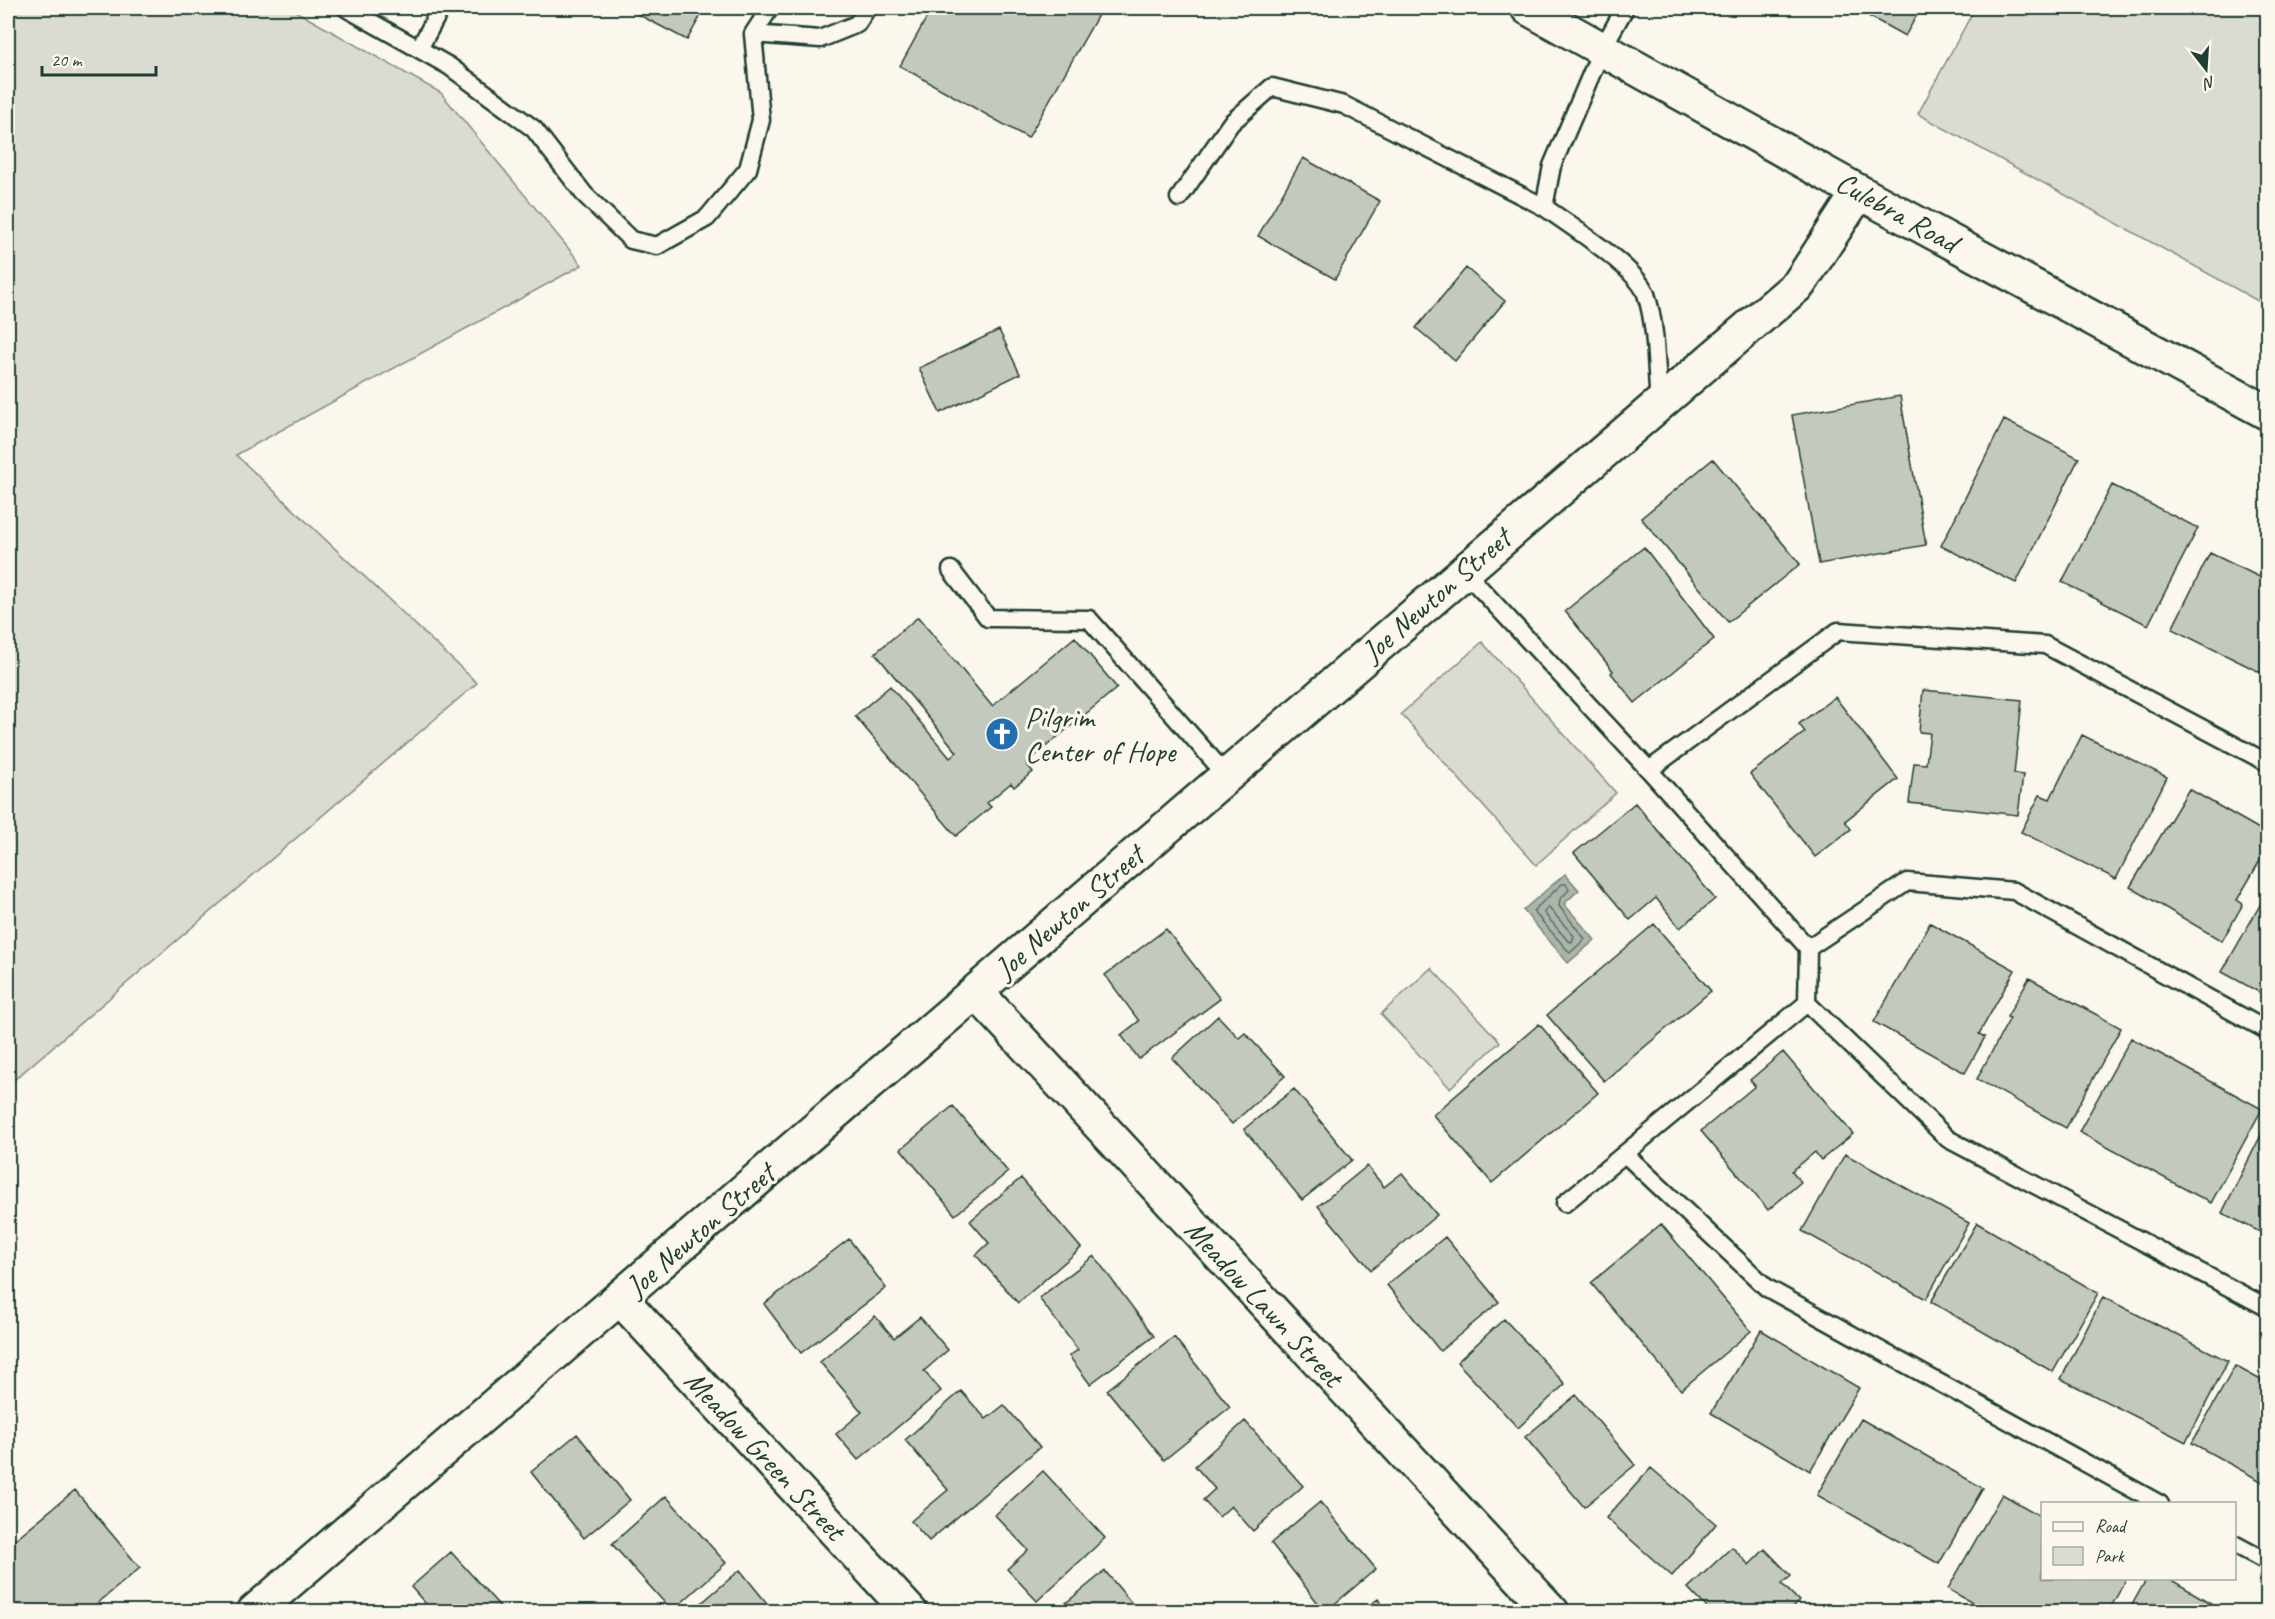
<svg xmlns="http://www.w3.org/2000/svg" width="2275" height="1619" font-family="Caveat,sans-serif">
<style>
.green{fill:#dbdcd1;stroke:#7d8c82;stroke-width:1.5}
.water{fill:#adb4aa;stroke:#74847b;stroke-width:1.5}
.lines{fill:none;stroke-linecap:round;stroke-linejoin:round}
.shore{stroke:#586d63;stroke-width:1.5}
.building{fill:#c4c9be;stroke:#1f3d34;stroke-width:1.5}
.lane-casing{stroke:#1f3d34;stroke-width:21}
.street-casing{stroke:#1f3d34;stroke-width:38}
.secondary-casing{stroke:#1f3d34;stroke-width:38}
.lane{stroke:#fbf7ec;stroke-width:16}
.street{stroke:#fbf7ec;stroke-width:33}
.secondary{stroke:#fbf7ec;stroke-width:33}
.labels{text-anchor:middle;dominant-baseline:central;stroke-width:6;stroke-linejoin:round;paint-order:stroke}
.street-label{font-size:30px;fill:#1f3d34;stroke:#fbf7ec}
.poi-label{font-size:30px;fill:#1f3d34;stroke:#fbf7ec;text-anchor:start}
</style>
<rect width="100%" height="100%" fill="#fbf7ec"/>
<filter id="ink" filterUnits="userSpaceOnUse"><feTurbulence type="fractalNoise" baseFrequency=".0167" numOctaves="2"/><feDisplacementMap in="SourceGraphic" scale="12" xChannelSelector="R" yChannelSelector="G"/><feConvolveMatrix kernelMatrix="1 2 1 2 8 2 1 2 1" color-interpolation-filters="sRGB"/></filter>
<g filter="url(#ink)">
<!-- green -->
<path class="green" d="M8,8H290L441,93L582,265L236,455L477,683L8,1085Z
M1975,8H2267V306L1918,114Z
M1482,642L1616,793L1536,865L1401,714Z
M1431,968L1500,1042L1450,1088L1381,1014Z"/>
<!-- water -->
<path class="water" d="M1565,874L1579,890L1564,904L1595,940L1568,963L1523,910Z"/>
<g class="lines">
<!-- shore -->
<path class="shore" d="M1562,884H1566L1569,890L1560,899L1559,906L1585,939L1570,953L1533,911Z
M1548,907L1574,936L1572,942L1568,941L1544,913Z"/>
</g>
<!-- building -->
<path class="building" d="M626,8H705L687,40Z
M932,8H1102L1028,138L900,66Z
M1854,8H1921L1905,36Z
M1303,158L1380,201L1335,279L1258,236Z
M1466,268L1505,301L1455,361L1416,328Z
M999,330L1020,374L940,413L919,368Z
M1900,396L1926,545L1819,564L1792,415Z
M2004,420L2079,458L2016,583L1941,546Z
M1713,459L1800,564L1728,622L1641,518Z
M2112,485L2198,528L2148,625L2062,582Z
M1644,547L1714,639L1635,703L1611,673L1613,671L1565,611Z
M2210,553L2268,581V676L2172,629Z
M918,617L992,706L1075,637L1117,688L1026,763L1033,772L1014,787L1011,783L987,803L991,807L956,836L855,716L890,686L950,758L957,752L875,653Z
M1923,690L2022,700L2014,774L2023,775L2018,815L1909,803L1914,763L1926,764L1930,733L1919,732Z
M1835,697L1898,779L1845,821L1851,829L1815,857L1750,774L1805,732L1799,724Z
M2082,735L2167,777L2116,879L2021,832L2040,795L2050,799Z
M2189,789L2268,834V847L2237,900L2243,904L2222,941L2130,887Z
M1635,803L1715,899L1680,928L1656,898L1630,920L1574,853Z
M2268,891V997L2222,972Z
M1930,923L2015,970L1979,1034L1985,1037L1965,1073L1874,1022Z
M1654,924L1711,991L1604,1081L1547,1015Z
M1166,929L1220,999L1139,1059L1121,1035L1139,1021L1105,975Z
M2029,978L2121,1028L2066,1128L1977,1079L2010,1018L2007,1017Z
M1218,1016L1239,1038L1245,1033L1285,1076L1232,1124L1172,1058Z
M1539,1024L1598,1093L1492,1183L1433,1115Z
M2131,1038L2262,1109L2211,1203L2079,1132Z
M1783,1052L1853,1134L1821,1160L1815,1152L1792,1171L1801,1182L1768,1210L1701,1131L1755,1086L1750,1080Z
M1294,1089L1352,1160L1302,1200L1244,1129Z
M953,1106L1008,1172L955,1215L901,1149Z
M2268,1121V1236L2222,1213Z
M1845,1154L1969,1223L1926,1299L1802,1231Z
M1367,1166L1384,1187L1402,1173L1437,1215L1371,1270L1318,1206Z
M1021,1178L1081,1248L1018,1303L976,1255L989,1243L970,1221Z
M1977,1223L2098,1293L2053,1372L1931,1302Z
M1661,1224L1751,1331L1681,1390L1591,1283Z
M1445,1237L1499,1302L1440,1351L1387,1285Z
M849,1239L886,1288L801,1353L764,1304Z
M1094,1256L1154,1336L1090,1384L1069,1356L1078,1350L1039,1298Z
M2103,1297L2228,1361L2186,1442L2061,1379Z
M875,1316L894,1338L920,1317L948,1350L924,1371L941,1391L858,1460L836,1434L862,1412L820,1362Z
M1504,1319L1565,1384L1518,1428L1457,1362Z
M1761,1330L1859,1388L1810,1471L1711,1413Z
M1174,1337L1230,1407L1164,1460L1107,1390Z
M2235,1366L2268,1384V1485L2192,1443Z
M961,1391L986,1419L1004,1405L1040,1447L929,1541L911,1521L948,1490L905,1440Z
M1576,1395L1635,1465L1584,1507L1525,1437Z
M1861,1419L1983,1488L1939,1564L1817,1495Z
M1245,1421L1303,1486L1253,1531L1231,1506L1219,1517L1203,1500L1215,1489L1195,1466Z
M577,1434L630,1500L584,1538L531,1472Z
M1651,1468L1716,1524L1672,1576L1606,1518Z
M1043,1471L1105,1538L1037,1601L1007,1569L1028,1550L995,1515Z
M75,1490L140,1568L87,1612H8V1545Z
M2002,1494L2042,1517V1578H2127L2108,1612H1988L1948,1589Z
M666,1496L726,1563L672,1611L612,1544Z
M1320,1502L1376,1569L1325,1612L1271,1543Z
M1732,1547L1749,1565L1765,1549L1791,1576L1782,1584L1799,1601L1788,1612H1711L1688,1588Z
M451,1552L505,1612H433L411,1587Z
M740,1570L774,1612H691Z
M1105,1571L1139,1612H1057L1056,1611Z
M2147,1578H2168L2226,1612H2128Z
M1378,1599L1386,1612H1360Z"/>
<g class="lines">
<defs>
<path id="lane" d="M346,8L449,66L534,129L584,194L631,240L657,246L707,218L748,169L761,120L753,34L770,8
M1625,8L1602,49L1552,166L1544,207C1568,224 1637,268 1646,294C1657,328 1656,369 1659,405
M753,34L820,39L857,24L867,8
M419,49L441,8
M1179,198L1231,123L1272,87L1344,105L1544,207
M951,570L988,618L1089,619L1226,775
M1464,571L1649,770L1838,631L2045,645L2268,763
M1808,948L1907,882L2014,891L2268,1031
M1807,1003L1948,1139L2268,1308
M1625,1154L1767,1288L2160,1504
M1565,1203L1807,1003L1808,948L1649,770
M2234,1544L2268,1562"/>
<path id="street" d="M977,993L1552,1612
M620,1298L910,1612
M254,1612L1799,284L1859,192"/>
<path id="secondary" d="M1528,8L1859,192L2268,413"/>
</defs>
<!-- lane casing -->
<use href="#lane" class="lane-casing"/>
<!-- street casing -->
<use href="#street" class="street-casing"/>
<!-- secondary casing -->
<use href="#secondary" class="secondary-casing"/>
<!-- lane -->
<use href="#lane" class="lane"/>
<!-- street -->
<use href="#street" class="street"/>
<!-- secondary -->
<use href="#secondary" class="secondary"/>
</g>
</g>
<!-- icons -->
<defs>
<symbol id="church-disc" viewBox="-11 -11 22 22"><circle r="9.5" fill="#1f6fb2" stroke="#fbf7ec"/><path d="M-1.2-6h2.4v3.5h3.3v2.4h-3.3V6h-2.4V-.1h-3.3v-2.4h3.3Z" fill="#fff"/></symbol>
</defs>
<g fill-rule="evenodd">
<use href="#church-disc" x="983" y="715" width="38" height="38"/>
</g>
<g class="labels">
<!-- street labels -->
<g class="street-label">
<text transform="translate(1897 212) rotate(29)">Culebra Road</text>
<text transform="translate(1436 595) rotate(-41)">Joe Newton Street</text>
<text transform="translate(1069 912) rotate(-41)">Joe Newton Street</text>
<text transform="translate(700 1230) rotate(-41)">Joe Newton Street</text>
<text transform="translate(1264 1303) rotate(47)">Meadow Lawn Street</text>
<text transform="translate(765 1455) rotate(47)">Meadow Green Street</text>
</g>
<!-- poi labels -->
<g class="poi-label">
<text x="1025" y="717">Pilgrim<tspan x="1025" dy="34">Center of Hope</tspan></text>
</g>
</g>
<!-- margin -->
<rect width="2275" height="1619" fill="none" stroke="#fbf7ec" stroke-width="30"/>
<rect x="15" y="15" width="2245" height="1589" fill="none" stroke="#1f3d34" stroke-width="2" filter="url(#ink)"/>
<!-- legend -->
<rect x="2041" y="1502" width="195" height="78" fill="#fbf7ec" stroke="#a3ada2" stroke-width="1.5"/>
<rect x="2053" y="1522" width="30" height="9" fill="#fbf7ec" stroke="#a3ada2" stroke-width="1.5"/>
<text x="2095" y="1532" font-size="18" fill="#1f3d34">Road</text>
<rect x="2053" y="1547" width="30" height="18" fill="#dbdcd1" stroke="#a3ada2" stroke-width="1.5"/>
<text x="2095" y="1562" font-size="18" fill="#1f3d34">Park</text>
<!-- north arrow -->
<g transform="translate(2206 69) rotate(163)" stroke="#fbf7ec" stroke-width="4.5" paint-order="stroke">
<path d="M0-4.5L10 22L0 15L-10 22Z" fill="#1f3d34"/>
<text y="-9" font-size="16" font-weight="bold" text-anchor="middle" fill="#1f3d34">N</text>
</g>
<!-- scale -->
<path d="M42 66v9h114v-9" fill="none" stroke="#1f3d34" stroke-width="3"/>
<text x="51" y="66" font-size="18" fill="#1f3d34" stroke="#fbf7ec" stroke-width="4.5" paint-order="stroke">20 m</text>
</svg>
